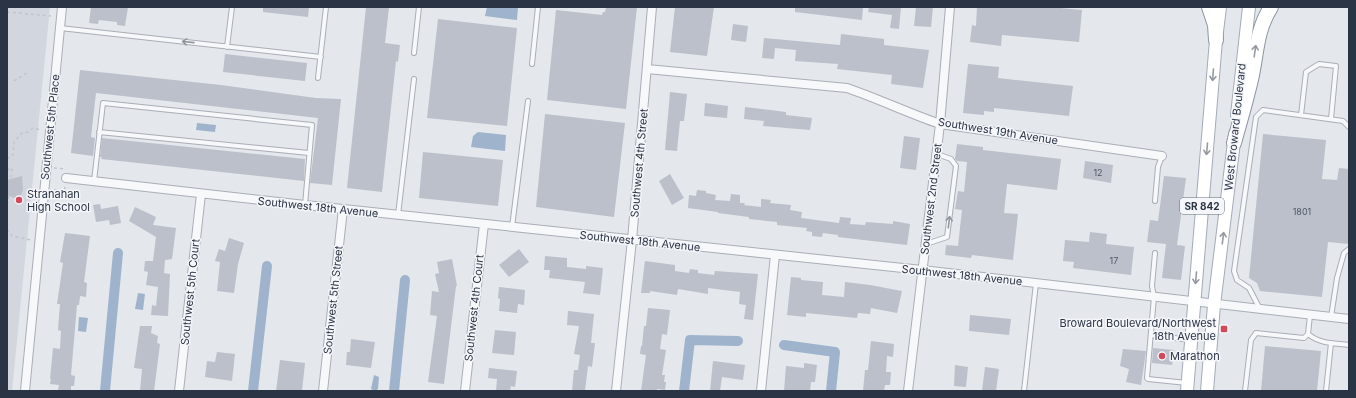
<svg xmlns="http://www.w3.org/2000/svg" width="1356" height="398" font-family="Inter,sans-serif">
<style>
.built{fill:#d2d6de}
.water{fill:#9fb4cc}
.lines{fill:none;stroke-linecap:round;stroke-linejoin:round}
.canal{stroke:#9fb4cc;stroke-width:10}
.building{fill:#bbc0ca}
.lane-casing{stroke:#a9aeb7;stroke-width:6}
.street-casing{stroke:#a9aeb7;stroke-width:10}
.primary-casing{stroke:#a3abb8;stroke-width:14}
.highway-casing{stroke:#8b94a3;stroke-width:16}
.path{stroke:#c2c5cb;stroke-width:1.5;stroke-dasharray:3 3;stroke-linecap:butt}
.lane{stroke:#f7f8fa;stroke-width:4}
.street{stroke:#f7f8fa;stroke-width:8}
.primary{stroke:#fff;stroke-width:12}
.highway{stroke:#fff;stroke-width:14}
.oneway{stroke:#9196a0}
.oneway2{stroke:#959aa2}
.poi-dot{fill:#d1495b;stroke:#f4f6f9;stroke-width:1.5}
.labels{text-anchor:middle;dominant-baseline:central;stroke-width:3;stroke-linejoin:round;paint-order:stroke}
.number-label{font-size:9px;fill:#4f5766}
.shield{fill:#f4f6f9;stroke:#676e7b;stroke-width:1}
.shield-label{font-size:10px;font-weight:bold;fill:#2b3445}
.street-label{font-size:11px;fill:#2b3445;stroke:#f4f6f9}
.poi-label{font-size:11px;fill:#2b3445;stroke:#f4f6f9;text-anchor:start}
</style>
<rect width="100%" height="100%" fill="#e4e7ec"/>
<!-- built -->
<path class="built" d="M7,7H50L12,391H7Z"/>
<!-- water -->
<path class="water" d="M487,7H518L517,20L485,16Z
M197,123L216,125L215,132L196,130Z
M478,132L506,135L505,151L471,147L473,136Z
M138,293L145,294L143,310L135,309Z
M79,317L88,318L86,332L78,331Z
M374,375L379,377L378,389L375,391L371,389Z"/>
<g class="lines">
<!-- canal -->
<path class="canal" d="M784,345L835,352L831,391
M105,391L118,253
M253,391L267,266
M394,391L405,280
M684,391L690,340L738,341"/>
</g>
<!-- building -->
<path class="building" d="M91,7H128L125,26L117,25V22L99,20L98,24L89,23Z
M263,7H309L308,17L263,12Z
M366,7H389L385,43L400,45L398,62L396,61L382,192L347,188Z
M606,7H637L626,109L547,100L556,10L602,15L603,12H605Z
M675,7H714L707,56L670,52Z
M795,7H863L862,20L795,12Z
M869,7H901L899,29L890,28L892,15L868,12Z
M916,7H933L931,27L914,26Z
M977,7H1049L1082,10L1079,42L1002,35L1001,46L970,42L972,25L976,26Z
M438,19L517,28L507,126L427,118Z
M733,24L748,26L746,42L731,40Z
M841,34L884,39V45L929,50L923,88L891,84L892,75L837,69L838,64L795,61L796,50L775,48L774,59L762,58L764,38L840,45Z
M225,54L307,63L305,81L223,72Z
M968,64L999,67L998,78L1073,86L1069,116L994,108V112L984,111V115L963,113Z
M80,70L221,85L316,98L341,99L332,185L310,183L318,118L96,93L91,137L95,138L93,156L71,153Z
M670,92L687,94L684,121H680L677,151L665,150Z
M705,103L728,106L727,118L704,116Z
M745,107L786,112V115L812,118L810,130L763,126L764,121L744,119Z
M545,114L625,123L614,217L536,207Z
M1263,134L1326,140L1322,179L1337,180L1339,168L1349,169V244L1328,242L1322,297L1260,291L1257,283L1249,278Z
M904,136L920,138L916,170L900,168Z
M102,138L305,159L304,181L101,159L102,157H100Z
M957,144L983,147V150L1061,159L1057,190L1007,184L1004,213L1018,214L1013,260L972,255L971,258L945,255L946,245L958,246L962,210L955,209L958,191L964,192L967,162L957,161L955,159Z
M423,152L503,160L498,206L419,198Z
M1085,161L1113,165L1111,183L1083,178Z
M670,174L684,198L672,205L659,181Z
M22,176L23,190L19,200L7,195V180Z
M1164,176L1186,178L1177,245L1185,246L1181,280L1162,278L1166,244L1147,242L1150,220L1158,221Z
M697,190L706,191V193L716,195L715,200L730,201L731,194L740,195V203H745L744,205L761,207V199L771,200L770,203L791,205L790,210L802,212L801,218L839,223L840,217L851,218L850,224L865,225L866,222L893,224V221L910,224L907,245L838,237V235L823,233L822,237L812,236V232L806,231L807,228L777,225V222L749,219V217L718,213V212L688,208L689,195L696,196Z
M100,204L101,209L118,206L121,223L110,225L109,220L96,222L93,205Z
M135,207L156,217L153,225L176,228L172,259L165,260L164,273L170,274L168,316L151,315L152,305L156,306L158,287L146,285L148,272L144,271L145,261H153L156,237L129,221Z
M1090,232L1107,234L1106,244L1134,247L1131,275L1073,268L1074,262L1063,261L1065,240L1089,242Z
M65,233L90,236L84,282L87,283L86,297L80,296L79,305H77L71,375L75,376L74,386H71V391L58,390L59,385L50,384L51,379H50L53,348L60,349L61,331L58,330L60,304H57L63,263L60,262Z
M229,238L244,243L238,264L234,293L217,291L220,262L215,261L219,249L225,251Z
M519,249L529,262L509,277L499,265Z
M545,256L567,258V267L586,269V266L603,268L600,295L583,293L585,282L549,278L550,270H544Z
M452,259L457,286H456L444,384L428,382L437,316L430,315L432,291L439,292L435,274L439,273L437,262Z
M645,261L675,265V271L689,273L690,269L698,270V273L714,275L715,271L758,274L753,320L744,319L746,305L739,304L740,292L708,288V294L678,289L677,295L650,291V293H641Z
M791,277L801,278V280L823,282L822,295L844,297L845,282L870,285L902,291L897,313L871,308L870,314L858,313L857,318L806,313V317L787,315Z
M499,287L525,290L524,305L518,304L517,313L499,311L500,299L498,298Z
M648,308L670,310L667,335L662,334L660,349L666,350L662,375H665L664,382H666L665,390L657,389V391H641L646,355L640,354L641,346H642L644,326H646Z
M568,311L594,314L591,343H595L592,367L588,366L585,391H572L574,370H578L580,355L574,354L579,326L567,325Z
M970,315L1011,319L1009,335L969,331Z
M140,326H152L151,333L158,336L157,343L160,344L154,391H140L142,369L134,368Z
M495,330L516,332L514,355L492,353Z
M351,339L375,342L371,368L346,365L347,352H350Z
M871,341L894,344L893,357L887,356L886,372H891L890,385H885L884,391H863L865,370H868Z
M1265,346L1321,351L1317,391H1261Z
M1153,348L1174,350L1172,365L1152,363Z
M1123,349L1146,351L1141,385L1126,382L1129,369L1120,366Z
M217,352L235,354L232,381L205,377L207,361L215,362Z
M280,360L305,363L302,391H276Z
M713,361L745,365L743,380L722,377L720,391H710Z
M804,363L817,365L815,382H811L810,391H784L786,366L804,368Z
M955,365L968,367L966,387L954,386Z
M985,367L999,369L996,391H982Z
M489,368L517,371L515,387L511,386L510,391H496L497,379L488,378Z"/>
<g class="lines">
<defs>
<path id="lane" d="M60,28L321,57
M227,47L232,7
M414,53L419,7
M532,64L538,7
M318,78L326,7
M1301,115L1306,72L1319,64L1336,66L1331,119
M99,132L309,153
M94,181L103,103L312,125L305,205
M1155,201L1158,167L1162,156
M398,215L414,79
M512,227L528,101
M926,244L947,237L956,166L951,159L937,154
M1155,253L1152,286L1154,297L1147,378L1148,379L1187,383
M1260,309L1249,288L1237,280L1234,271L1256,117L1263,110L1343,121L1349,127
M1310,315L1308,334C1320,344 1334,343 1349,345
M1331,317L1337,278L1344,253L1349,249
M1151,335L1190,340
M1024,391L1036,283
M1245,391L1251,340L1256,333L1304,338L1308,334
M1326,391L1331,343"/>
<path id="street" d="M647,69L847,88C879,99 908,113 940,124L1162,156
M66,178L305,205L922,270L1349,319
M25,391L62,7
M179,391L201,194
M323,391L343,209
M465,391L484,224
M616,391L632,240L652,7
M761,391L775,255
M908,391L940,124L950,7"/>
<path id="primary" d="M1237,115L1249,7
M1187,391L1216,40L1220,7
M1207,391L1214,305L1235,134"/>
<path id="highway" d="M1209,7L1215,25L1216,40
M1234,143C1240,121 1247,98 1252,75C1257,50 1257,29 1271,7"/>
</defs>
<!-- lane casing -->
<use href="#lane" class="lane-casing"/>
<!-- street casing -->
<use href="#street" class="street-casing"/>
<!-- primary casing -->
<use href="#primary" class="primary-casing"/>
<!-- highway casing -->
<use href="#highway" class="highway-casing"/>
<!-- path -->
<path class="path" d="M7,12L51,16
M14,81L27,73
M7,159L13,155L14,142L22,133L28,132L33,128L41,130
M54,168L65,169
M7,170L12,168L11,179
M54,190L64,191L65,187
M7,205L9,195
M7,217V226
M7,229L12,236L31,240"/>
<!-- lane -->
<use href="#lane" class="lane"/>
<!-- street -->
<use href="#street" class="street"/>
<!-- primary -->
<use href="#primary" class="primary"/>
<!-- highway -->
<use href="#highway" class="highway"/>
</g>
<!-- one-way arrows -->
<defs><path id="oneway-shaft" d="M-6 0H5M1.5-3L5.5 0L1.5 3" fill="none" stroke-width="1.6" stroke-linecap="round" stroke-linejoin="round"/></defs>
<g class="oneway">
<use href="#oneway-shaft" transform="translate(188 42) rotate(-174)"/>
<use href="#oneway-shaft" transform="translate(949 222) rotate(-83)"/>
</g>
<g class="oneway2">
<use href="#oneway-shaft" transform="translate(1255 51) rotate(-82)"/>
<use href="#oneway-shaft" transform="translate(1213 75) rotate(94)"/>
<use href="#oneway-shaft" transform="translate(1207 149) rotate(95)"/>
<use href="#oneway-shaft" transform="translate(1223 238) rotate(-83)"/>
<use href="#oneway-shaft" transform="translate(1196 278) rotate(95)"/>
</g>
<!-- markers -->
<g class="poi-dot">
<circle cx="19" cy="200" r="4"/>
<rect x="1220" y="325" width="8" height="8" rx="2"/>
<circle cx="1162" cy="356" r="4"/>
</g>
<g class="labels">
<!-- number labels -->
<g class="number-label">
<text x="1098" y="172">12</text>
<text x="1302" y="211">1801</text>
<text x="1114" y="260">17</text>
</g>
<!-- shield labels -->
<rect class="shield" x="1180" y="198" width="44" height="16" rx="3"/>
<g class="shield-label">
<text x="1202" y="206">SR 842</text>
</g>
<!-- street labels -->
<g class="street-label">
<text transform="translate(50 127) rotate(-84)">Southwest 5th Place</text>
<text transform="translate(1235 127) rotate(-84)">West Broward Boulevard</text>
<text transform="translate(998 131) rotate(9)">Southwest 19th Avenue</text>
<text transform="translate(639 163) rotate(-85)">Southwest 4th Street</text>
<text transform="translate(931 199) rotate(-83)">Southwest 2nd Street</text>
<text transform="translate(318 207) rotate(6)">Southwest 18th Avenue</text>
<text transform="translate(640 241) rotate(6)">Southwest 18th Avenue</text>
<text transform="translate(962 275) rotate(6)">Southwest 18th Avenue</text>
<text transform="translate(190 292) rotate(-84)">Southwest 5th Court</text>
<text transform="translate(333 300) rotate(-84)">Southwest 5th Street</text>
<text transform="translate(474 308) rotate(-84)">Southwest 4th Court</text>
</g>
<!-- poi labels -->
<g class="poi-label">
<text x="27" y="194">Stranahan<tspan x="27" dy="13">High School</tspan></text>
<text x="1216" y="323" text-anchor="end">Broward Boulevard/Northwest<tspan x="1216" dy="13">18th Avenue</tspan></text>
<text x="1170" y="356">Marathon</text>
</g>
</g>
<!-- border -->
<rect width="1356" height="398" fill="none" stroke="#2b3445" stroke-width="16"/>
</svg>
